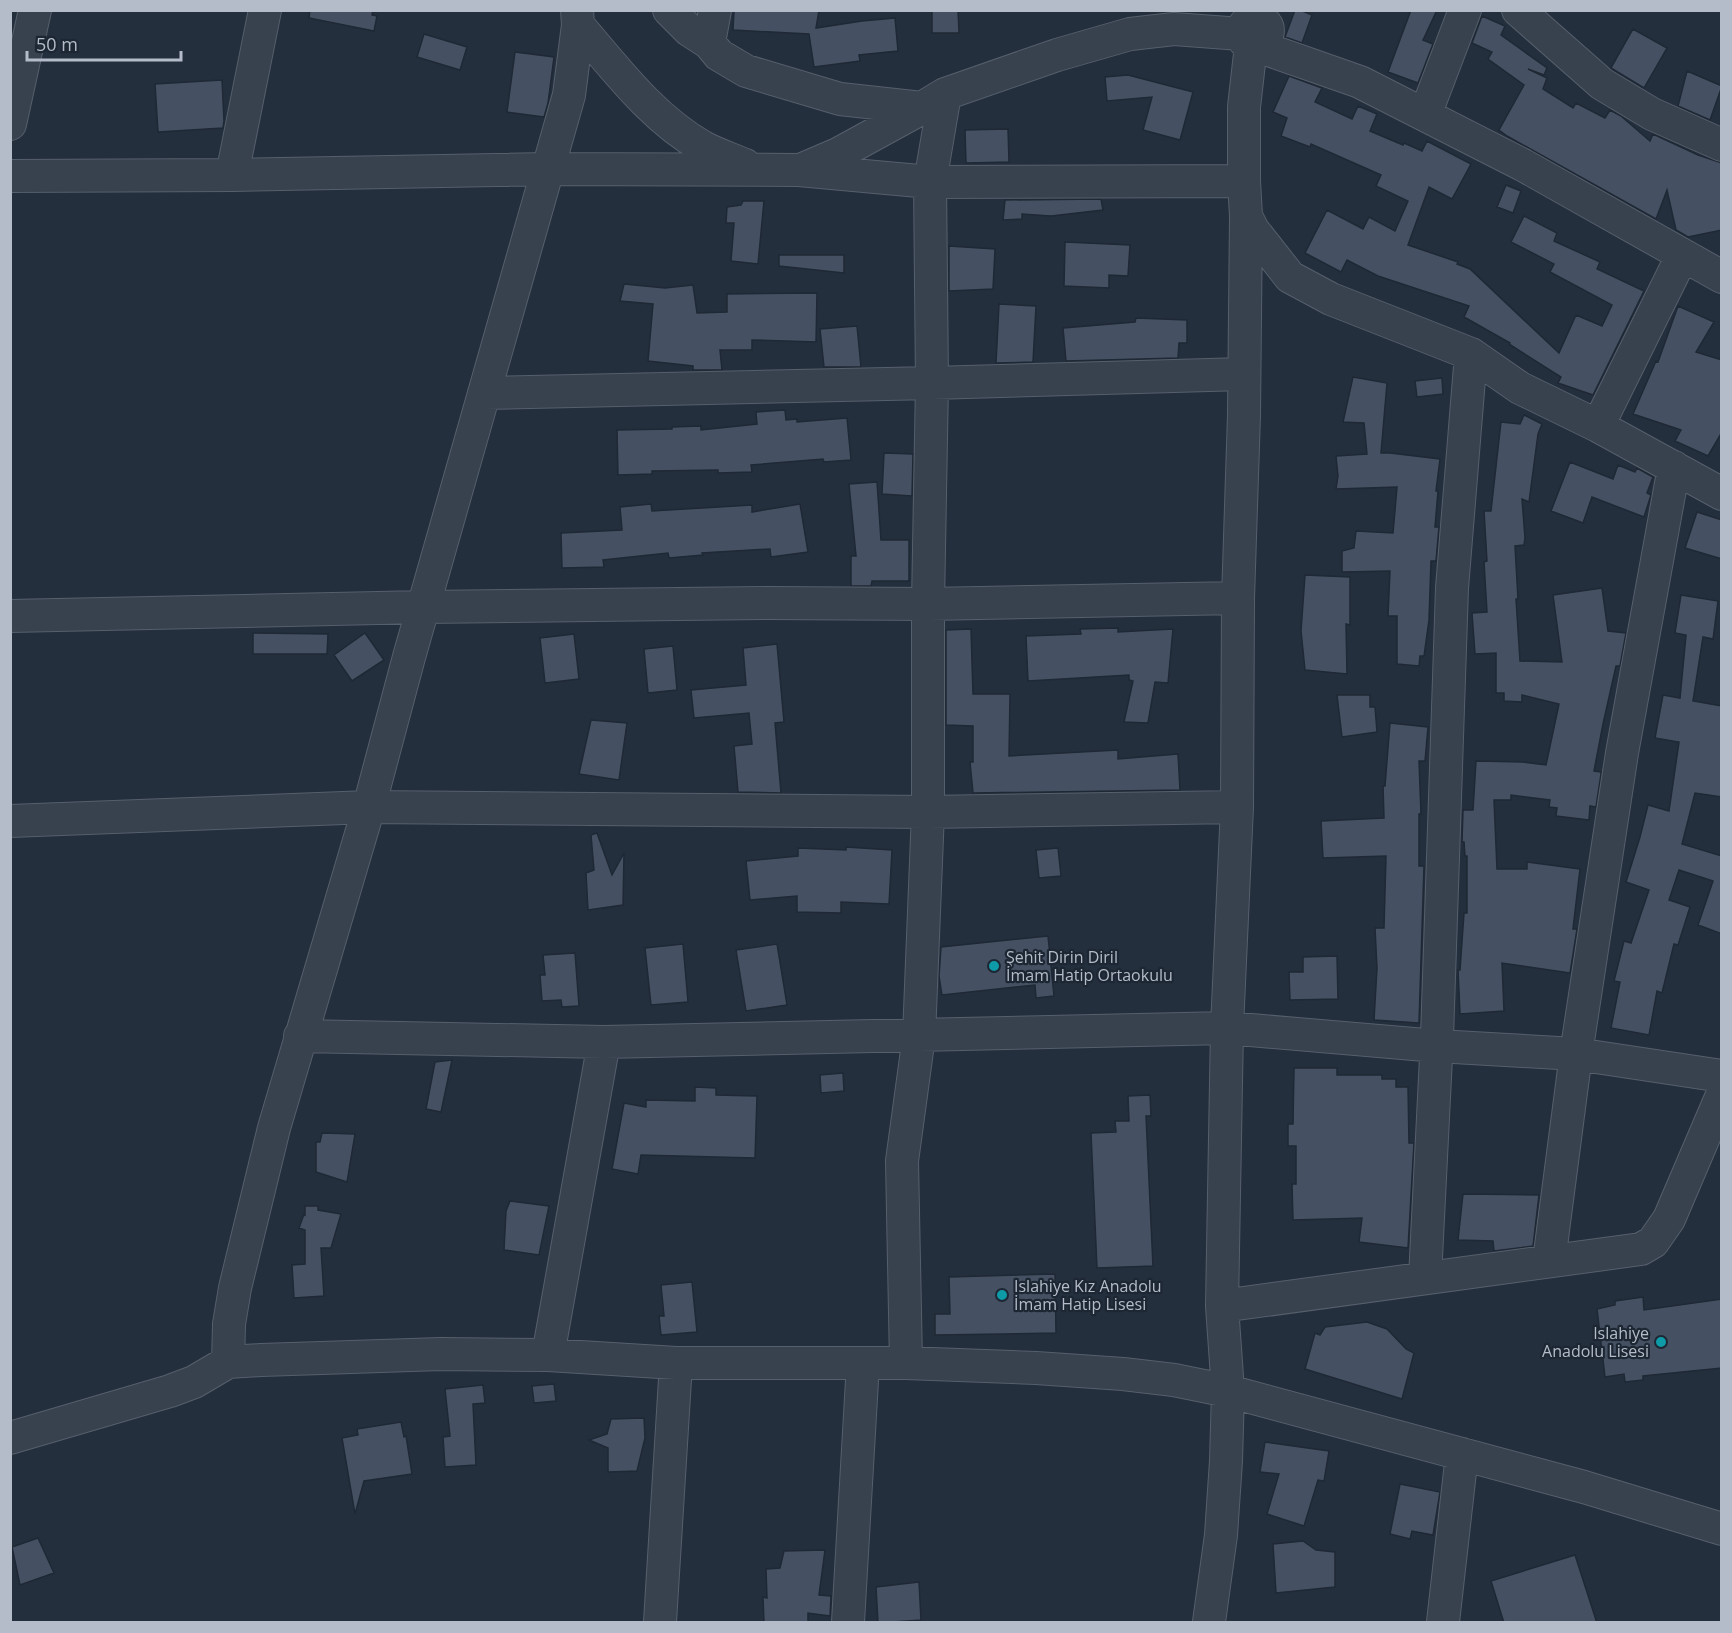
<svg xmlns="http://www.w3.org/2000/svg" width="1732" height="1633" font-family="'Open Sans',sans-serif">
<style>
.building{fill:#455162;stroke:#1f2835;stroke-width:1.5}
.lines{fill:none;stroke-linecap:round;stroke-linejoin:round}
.minor-casing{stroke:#565f6c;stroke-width:34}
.minor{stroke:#38414e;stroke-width:32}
.culture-dot{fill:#0f9aa8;stroke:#1d2633;stroke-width:2}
.labels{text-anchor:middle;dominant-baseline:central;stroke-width:4.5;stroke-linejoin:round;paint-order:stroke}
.poi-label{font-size:16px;fill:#b4bcc9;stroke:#1d2633;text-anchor:start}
</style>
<rect width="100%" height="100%" fill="#242f3e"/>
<!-- building -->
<path class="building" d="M310,10H373L372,15L377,16L374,31L309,18Z
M734,10H819L816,28L862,21L895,18L898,51L859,55L860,61L814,67L809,34L733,30Z
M932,10H958L959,33H932Z
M1295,10H1300L1312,15L1302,43L1285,37Z
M1411,10H1437L1423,40L1433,44L1418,83L1388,72Z
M1482,16L1505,26L1501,35L1547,68L1544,75L1528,69L1547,78L1543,89L1573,108L1576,103L1605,118L1610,110L1621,116L1650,141L1653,134L1698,155L1722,163V230L1688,237L1676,230L1667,190L1656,219L1507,136L1499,130L1524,85L1488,59L1492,52L1472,43Z
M1633,29L1667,48L1644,88L1611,68Z
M424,34L467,47L460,70L417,57Z
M515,52L554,57L548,103L544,117L507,112Z
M1687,71L1722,86L1710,120L1678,106Z
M1128,75L1193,92L1180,140L1143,130L1152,97L1107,101L1105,77Z
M1289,76L1322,88L1315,102L1352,119L1358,106L1377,114L1370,131L1403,145L1404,143L1422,151L1427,141L1471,164L1452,199L1429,187L1408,245L1458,262L1457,264L1470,269L1559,353L1576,315L1602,326L1612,305L1550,272L1554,264L1511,242L1524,216L1557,233L1554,241L1600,262L1597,269L1644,291L1593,395L1558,383L1561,377L1509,344L1510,343L1464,317L1469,306L1378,276L1347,260L1341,272L1305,253L1327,210L1363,229L1369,217L1395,231L1408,201L1376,186L1381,175L1311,144L1310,147L1281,136L1287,118L1273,112Z
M222,80L224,121L223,128L158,132L155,84Z
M1008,129L1009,162L966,163L965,130Z
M1506,185L1521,191L1513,213L1497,207Z
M1101,199L1103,210L1051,216L1022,214V219L1003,220L1005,200Z
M743,201H764L758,264L731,261L734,223H726L727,207L741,205Z
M1065,242L1130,245L1128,276L1109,275V288L1064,286Z
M949,246L995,249L993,289L949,291Z
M779,255H844V273L779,266Z
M624,284L665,288L693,285L697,313L727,312V294L817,293L816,342L752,340V350H720L722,370H693V366L648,361L653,304L620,301Z
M999,304L1036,306L1033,362L996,363Z
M1678,306L1714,322L1696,352L1722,360V432L1708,456L1675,441L1681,430L1633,414L1656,361L1658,362Z
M1136,318L1187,320V343H1179L1178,358L1066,361L1063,328L1135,322Z
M857,326L861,367H824L820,329Z
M1353,377L1387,383L1381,453H1390L1440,459L1436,491H1438L1435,527H1439L1436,561H1431L1429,620L1424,656H1420L1419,666L1397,664V616H1388L1390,571L1342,572V551L1354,548L1356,531L1393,533L1397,487L1336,489L1338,476L1336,456L1367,454L1364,423L1343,422Z
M1442,378L1443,394L1417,397L1415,381Z
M785,410L786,420L797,419V422L847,418L851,460L824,462L823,459L751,465L752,472L718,473V470L652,471V474L618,475L617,430L672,429V427L701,426V430L757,424L756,412Z
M1524,415L1542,424L1538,434L1529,502L1522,499L1525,538L1524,545L1515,546L1518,599H1516L1520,661L1562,662L1553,595L1602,588L1608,631L1626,633L1620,666H1616L1603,724L1594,771L1601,772V774L1596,807L1590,806L1589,820L1556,816L1557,808L1549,807L1550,800L1511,795V800H1494L1497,869H1527V862L1580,869L1573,929H1577L1570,973L1502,963L1504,1011L1460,1014L1458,970H1460L1464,913H1467V856H1465L1464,842H1462L1463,810H1473L1476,761L1523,762L1546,765L1559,704L1522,695V702L1504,701V693H1496V653L1475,654L1472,613L1487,612L1484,562L1487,561L1484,511H1491L1501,422L1520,424Z
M884,453L913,454L912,496L882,494Z
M1570,462L1613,479L1618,465L1635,472L1637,468L1653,477L1647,493L1651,495L1644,517L1592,497L1583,523L1551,511Z
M877,482L881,540H909V581H872L871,586H851V556H856L849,484Z
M651,504L652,511L752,505V512L800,504L808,552L771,557L770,549L702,553L703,555L669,558L668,553L603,560L604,567L562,568L561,533L622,530L620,507Z
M1697,512L1722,520V559L1685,548Z
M1305,575L1350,577V625L1346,624L1347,674L1305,670L1301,631Z
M1681,595L1718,601L1713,639L1703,637L1693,701L1722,706V797L1695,793L1682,844L1722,856V934L1698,925L1713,881L1679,870L1669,900L1690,907L1678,945L1674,944L1662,993L1657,991L1649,1035L1611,1028L1620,982L1614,981L1624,941L1631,943L1649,890L1626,882L1640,837L1648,805L1669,811L1679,742L1655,738L1663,695L1680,698L1686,635L1675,633Z
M1118,628V632L1173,629L1168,683L1155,682L1148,723L1124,722L1133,681L1129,680V675L1028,681L1026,636L1081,634L1080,629Z
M971,629L973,694H1010L1009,756L1118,750V759L1178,754L1180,790L973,793L970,762H973V726L946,725V630Z
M253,633L328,634L327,654H253Z
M365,633L384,660L352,681L334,655Z
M574,634L579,679L545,683L540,638Z
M777,644L784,722L775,723L781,793L738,792L734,746L752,744L749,713L694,718L691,690L746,685L743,648Z
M673,646L677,690L648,693L644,649Z
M1337,695H1370V707H1375L1377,732L1342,737Z
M591,720L627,723L619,780L579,774Z
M1390,723L1428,727L1425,761H1419L1421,814H1419V866H1424L1419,1023L1374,1020L1377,968L1375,928H1384L1386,856L1323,858L1321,821L1384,818L1383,786H1385Z
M597,833L612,875L624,853L623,905L588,910L586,873L594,870L591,835Z
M846,847L892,850L889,904L841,902V913L797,912V896L750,900L746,861L798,856V848L846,850Z
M1058,848L1061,876L1039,878L1036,850Z
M1048,936L1054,996L1036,998L1035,985L942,995L939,976L941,947Z
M683,944L688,1002L651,1005L645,948Z
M777,944L787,1005L746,1011L736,950Z
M575,953L579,1006L562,1007L561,1000L542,1001L540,975H545L543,955Z
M1337,956L1338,999L1290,1000L1289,972H1303V957Z
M452,1060L441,1112L426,1109L435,1062Z
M1294,1068H1337V1075H1382V1079H1396V1087H1408L1409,1143H1414L1408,1248L1359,1242L1362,1218L1293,1220L1292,1184H1296V1146H1288V1124H1293Z
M843,1073L844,1091L821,1093L820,1075Z
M695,1087L716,1088V1095L757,1096L755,1158L641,1155L638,1174L612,1169L624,1103L646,1107V1100L695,1101Z
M1150,1095L1151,1116H1146L1153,1266L1097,1268L1091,1133L1116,1132L1115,1121H1129L1128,1096Z
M322,1133L355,1134L347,1182L316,1172V1142H320Z
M1463,1194L1539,1195L1533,1246L1494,1251L1493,1241L1458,1240Z
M510,1201L549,1206L539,1255L504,1250L506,1211Z
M305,1206H318V1210L341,1214L331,1248H321L324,1296L294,1298L292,1265L305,1264V1230L299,1228L304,1214L305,1215Z
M1055,1274L1056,1333L935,1335V1314H950L949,1277Z
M692,1282L697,1332L661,1335L659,1316H664L661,1285Z
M1643,1297L1644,1310L1722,1299V1368L1643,1376V1380L1625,1382L1624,1374L1605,1377L1597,1309L1615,1305V1301Z
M1367,1322L1387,1329L1406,1349L1414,1353L1402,1399L1305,1369L1315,1333L1320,1335L1325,1327Z
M554,1384L556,1401L534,1403L532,1386Z
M483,1385L485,1403L473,1404L476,1465L445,1467L443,1437L450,1436L445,1389Z
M644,1418L645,1438L637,1471L608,1472V1448L589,1440L607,1434L611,1419Z
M401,1422L404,1437L406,1436L412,1474L364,1481L355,1514L342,1438L358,1435L357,1429Z
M1265,1442L1329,1451L1324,1481L1318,1480L1304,1526L1267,1514L1279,1474L1260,1472Z
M1400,1484L1440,1492L1433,1535L1412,1531L1410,1539L1390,1534Z
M38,1538L54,1573L20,1585L12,1547Z
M1303,1541L1316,1550L1335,1552V1587L1276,1593L1273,1544Z
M825,1550L819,1595L831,1596L830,1616L808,1613V1623H764L763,1597L767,1598L766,1569L780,1568L784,1551Z
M1575,1555L1597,1623H1504L1491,1581Z
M919,1582L921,1620L878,1623L876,1587Z"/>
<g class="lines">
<defs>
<path id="minor" d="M577,10L578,25L569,95L409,657L369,807L274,1128L235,1288L229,1324L228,1362L261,1360L441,1354L548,1355L676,1363H906L1036,1368L1123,1374L1174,1380L1228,1391L1584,1487L1722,1529
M669,10L689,30L709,43L719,55L746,71L840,99L922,108
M1518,10L1602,84L1652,114L1722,145
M1254,19C1275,23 1267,34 1263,48C1258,46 1253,47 1249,44C1235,37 1242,22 1254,19Z
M578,25C616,69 652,118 703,147C716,154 731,159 745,165
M709,43L715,10
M1263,48L1360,82L1523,165L1722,277
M1425,115L1465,10
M10,124L35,10
M803,169L838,154L922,108L945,94L1057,55L1130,34L1174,29L1241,34
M232,175L265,10
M10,176L232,175L547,169L799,170L930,182L1244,181
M1246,216L1253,230L1290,277L1331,299L1471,354L1520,388L1598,426L1722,494
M484,393L932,383L1244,374
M1598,426L1682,256
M10,616L423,607L770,603L928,604L1238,598
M10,821L369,807L928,812L1237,807
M300,1036L604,1042L1227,1028L1437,1046L1576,1054L1722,1076
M1549,1261L1576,1054L1622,753L1674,467
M1425,1278L1437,1037L1452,588L1471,354
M1222,1306L1641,1249L1653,1242L1669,1219L1722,1095
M548,1355L604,1042
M906,1363L902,1161L919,1036L928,812V604L932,383L930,182L945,94
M10,1438L170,1391L194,1382L228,1362
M660,1622L676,1363
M848,1622L863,1363
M1209,1622L1221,1535L1226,1461L1228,1391L1222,1306L1227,1027L1237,807L1238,598L1244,415L1246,216L1244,181V107L1251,45
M1443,1622L1462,1454"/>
</defs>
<!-- minor casing -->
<use href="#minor" class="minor-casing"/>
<!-- minor -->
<use href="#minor" class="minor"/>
</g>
<!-- markers -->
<g class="culture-dot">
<circle cx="994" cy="966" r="6"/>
<circle cx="1002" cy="1295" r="6"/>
<circle cx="1661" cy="1342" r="6"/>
</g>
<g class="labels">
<!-- poi labels -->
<g class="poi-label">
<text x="1006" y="957">Şehit Dirin Diril<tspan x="1006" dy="18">İmam Hatip Ortaokulu</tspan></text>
<text x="1014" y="1286">Islahiye Kız Anadolu<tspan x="1014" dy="18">İmam Hatip Lisesi</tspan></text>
<text x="1649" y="1333" text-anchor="end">Islahiye<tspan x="1649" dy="18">Anadolu Lisesi</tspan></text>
</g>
</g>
<!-- border -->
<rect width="1732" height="1633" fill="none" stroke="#b4bcc9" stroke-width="24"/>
<!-- scale -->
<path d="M27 51v9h154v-9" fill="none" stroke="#b4bcc9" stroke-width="3"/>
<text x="36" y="51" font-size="18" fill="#b4bcc9" stroke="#1d2633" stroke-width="4.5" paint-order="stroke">50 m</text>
</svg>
